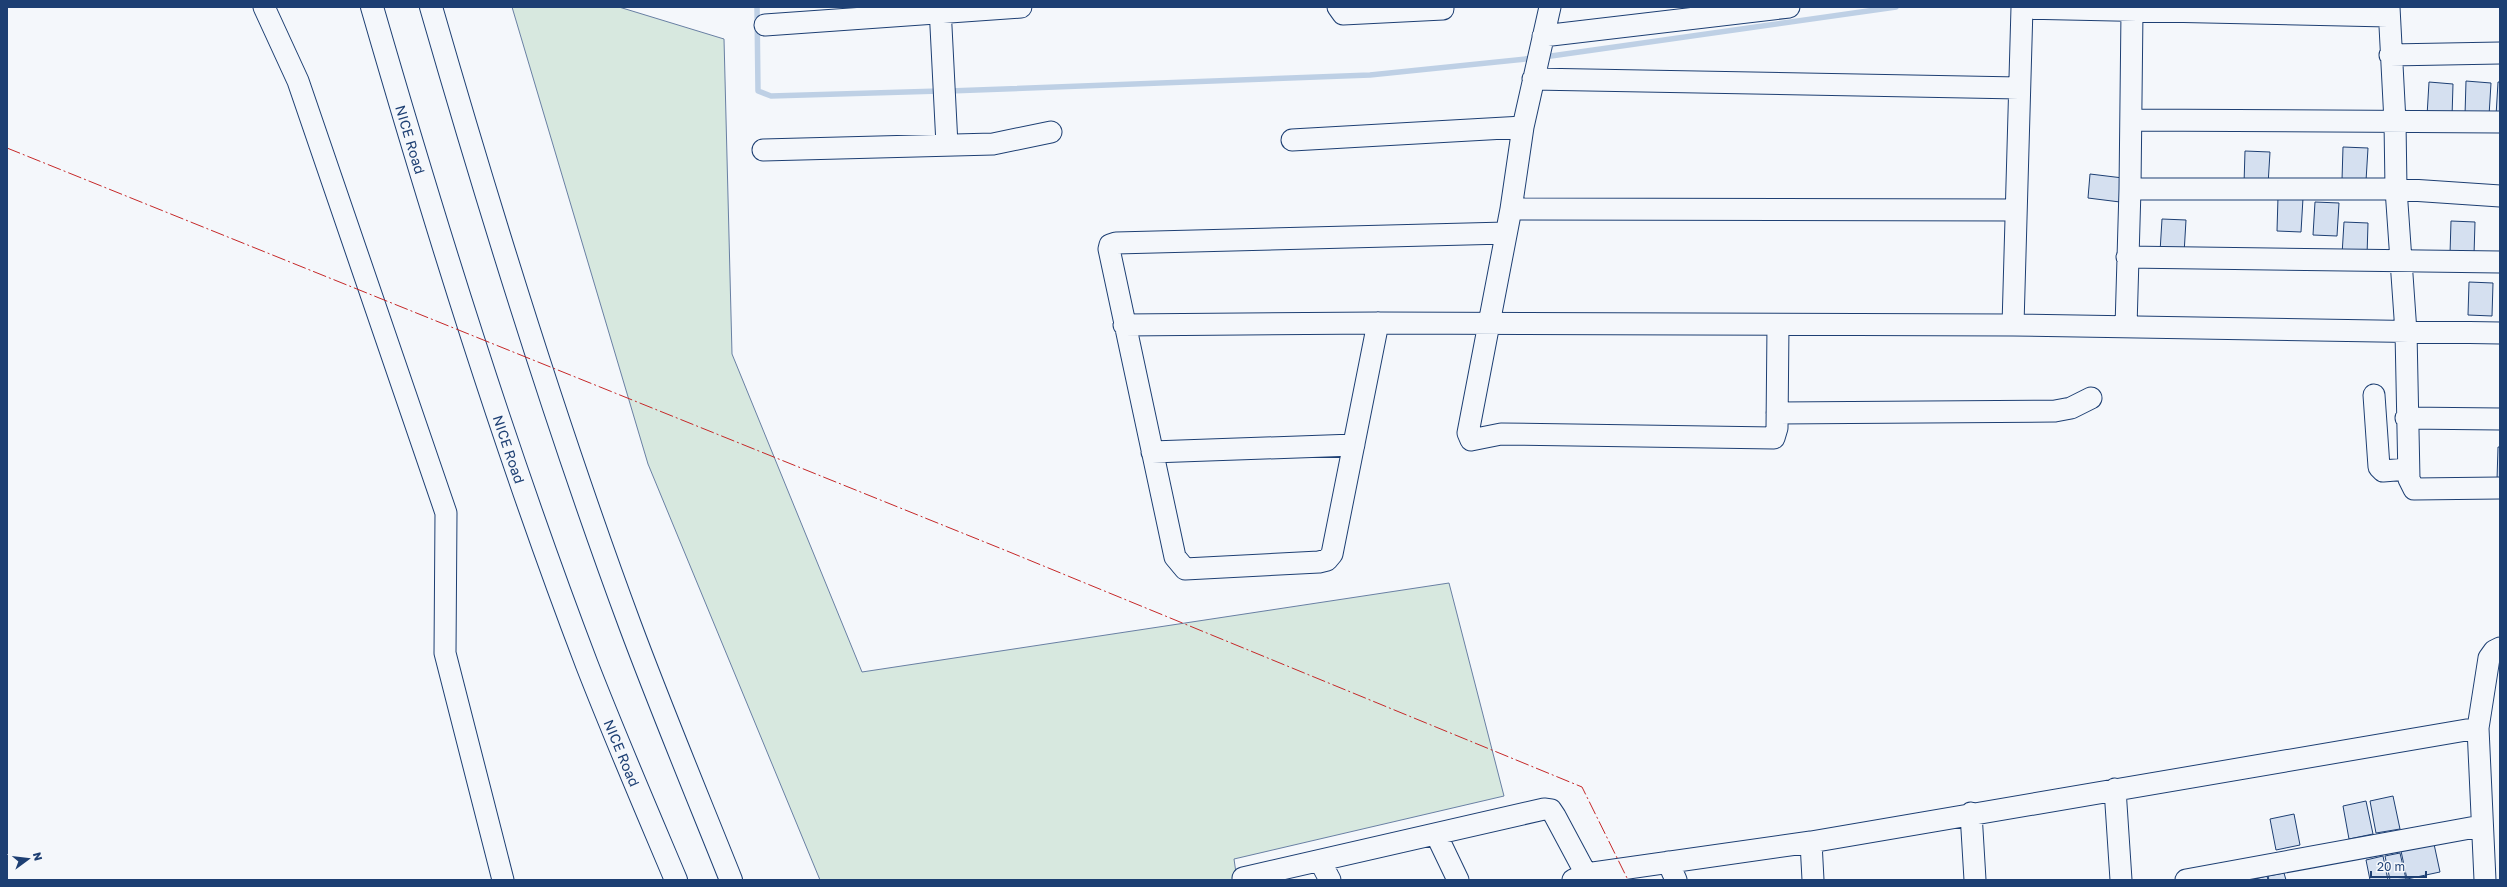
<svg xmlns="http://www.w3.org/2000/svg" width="2507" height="887" font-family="'Golos Text',sans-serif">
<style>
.green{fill:#d7e8df;stroke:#687fa3}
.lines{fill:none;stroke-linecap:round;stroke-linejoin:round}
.stream{stroke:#bed0e5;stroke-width:5.5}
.building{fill:#d5e0f0;stroke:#1d3f73}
.minor-casing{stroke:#1d3f73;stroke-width:23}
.highway-casing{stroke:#1d3f73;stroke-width:24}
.minor{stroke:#f4f7fb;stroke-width:21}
.highway{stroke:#f4f7fb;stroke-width:22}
.power{stroke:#c62828;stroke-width:1;stroke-dasharray:14 3 2 3;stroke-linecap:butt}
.labels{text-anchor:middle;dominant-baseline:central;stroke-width:3;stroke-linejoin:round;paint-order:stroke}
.street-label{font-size:14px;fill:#1d3f73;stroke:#f4f7fb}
</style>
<rect width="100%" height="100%" fill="#f4f7fb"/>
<!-- green -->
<path class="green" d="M512,7H619L724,39L732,354L862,672L1449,583L1504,796L1234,859L1237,880H820L648,464Z"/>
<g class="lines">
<!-- stream -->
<path class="stream" d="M757,7L758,91L771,96L940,91
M1544,57L1896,7
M949,91L1370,75L1535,58"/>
</g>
<!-- building -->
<path class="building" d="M2466,81L2491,83L2489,116L2465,115Z
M2429,82L2453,84L2452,117L2427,116Z
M2498,82H2500V116H2496Z
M2343,147L2368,148L2366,181L2342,180Z
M2245,151L2270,152L2268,185L2244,184Z
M2090,174L2123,178L2120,202L2088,198Z
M2278,197L2303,198L2301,232L2277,231Z
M2315,202L2339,203L2337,236L2313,235Z
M2162,219L2186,220L2184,254L2160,252Z
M2451,221L2475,222L2474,255L2450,254Z
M2344,222L2368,223L2367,256L2342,255Z
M2469,282L2493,283L2492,316L2468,315Z
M2498,447H2500V480H2497Z
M2393,796L2400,829L2376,833L2370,801Z
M2366,801L2373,834L2349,839L2343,806Z
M2294,814L2300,845L2276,850L2270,819Z
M2434,844L2440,872L2407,879L2401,851Z
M2400,853L2406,879L2390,880L2385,856Z
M2383,856L2388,880H2370L2366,860Z
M2284,873L2286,880H2269L2268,876Z
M2267,876L2268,880H2251Z"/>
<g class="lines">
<defs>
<path id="minor" d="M264,7L298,81L446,513L445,653L503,880
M940,7L947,145
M1338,7L1343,14L1443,9
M1550,7L1523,127L1511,209L1468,433L1471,440L1501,434L1774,438L1777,428L1778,325
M2389,7L2395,122L2396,189L2406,332L2409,479L2414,489L2500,488
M2022,8L2388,16
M765,25L1021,7
M1543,36L1789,7
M2390,55L2500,53
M1533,79L2019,88
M2131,120L2500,122
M1292,140L1523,127
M763,150L993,144L1051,132
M2130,189H2396L2500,196
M1511,209L2016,210
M2127,257L2500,262
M1378,323L1332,554L1327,560L1319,562L1185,569L1175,557L1109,249L1110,245L1116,243L1506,233
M1124,325L1378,323L2013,325L2500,333
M2013,325L2022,7
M2126,327L2130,189L2132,11
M2374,395L2379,467L2383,471L2408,469
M1777,413L2055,411L2071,408L2091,398
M2406,418L2500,419
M1152,452L1354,445
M2115,789L2121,880
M1971,813L1975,880
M1436,834L1458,880
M1811,842L1813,880
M1320,861L1330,880
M1668,862L1676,880
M1243,878L1544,809L1551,810L1555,816L1586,874L1573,880
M1589,880L1586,874L1811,842L2478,728
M2186,880L2481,826
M2485,880L2478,728L2489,658L2494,651L2500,648"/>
<g id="highway">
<path id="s1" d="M372,7C436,228 505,450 587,665C615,737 646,809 676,880"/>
<path d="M431,7C491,215 555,423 630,625C662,711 697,795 731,880"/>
</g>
</defs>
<!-- minor casing -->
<use href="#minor" class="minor-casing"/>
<!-- highway casing -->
<use href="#highway" class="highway-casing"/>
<!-- minor -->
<use href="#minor" class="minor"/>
<!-- highway -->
<use href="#highway" class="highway"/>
<!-- power -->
<path class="power" d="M7,148L1007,551L1582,787L1628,880"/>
</g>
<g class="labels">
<!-- street labels -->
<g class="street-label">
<text stroke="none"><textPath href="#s1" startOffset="138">NICE Road</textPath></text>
<text stroke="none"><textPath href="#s1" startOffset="463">NICE Road</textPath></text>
<text stroke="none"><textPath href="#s1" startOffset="787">NICE Road</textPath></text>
</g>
</g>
<!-- border -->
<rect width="2507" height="887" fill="none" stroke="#1d3f73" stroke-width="16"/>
<!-- north arrow -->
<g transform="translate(28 859) rotate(75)" stroke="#f4f7fb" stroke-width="3" paint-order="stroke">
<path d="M0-3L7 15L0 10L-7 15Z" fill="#1d3f73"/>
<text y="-6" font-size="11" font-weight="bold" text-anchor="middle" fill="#1d3f73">N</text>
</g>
<!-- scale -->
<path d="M2371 871v6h55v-6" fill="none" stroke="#1d3f73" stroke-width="2"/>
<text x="2377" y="871" font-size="12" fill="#1d3f73" stroke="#f4f7fb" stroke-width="3" paint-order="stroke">20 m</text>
</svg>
